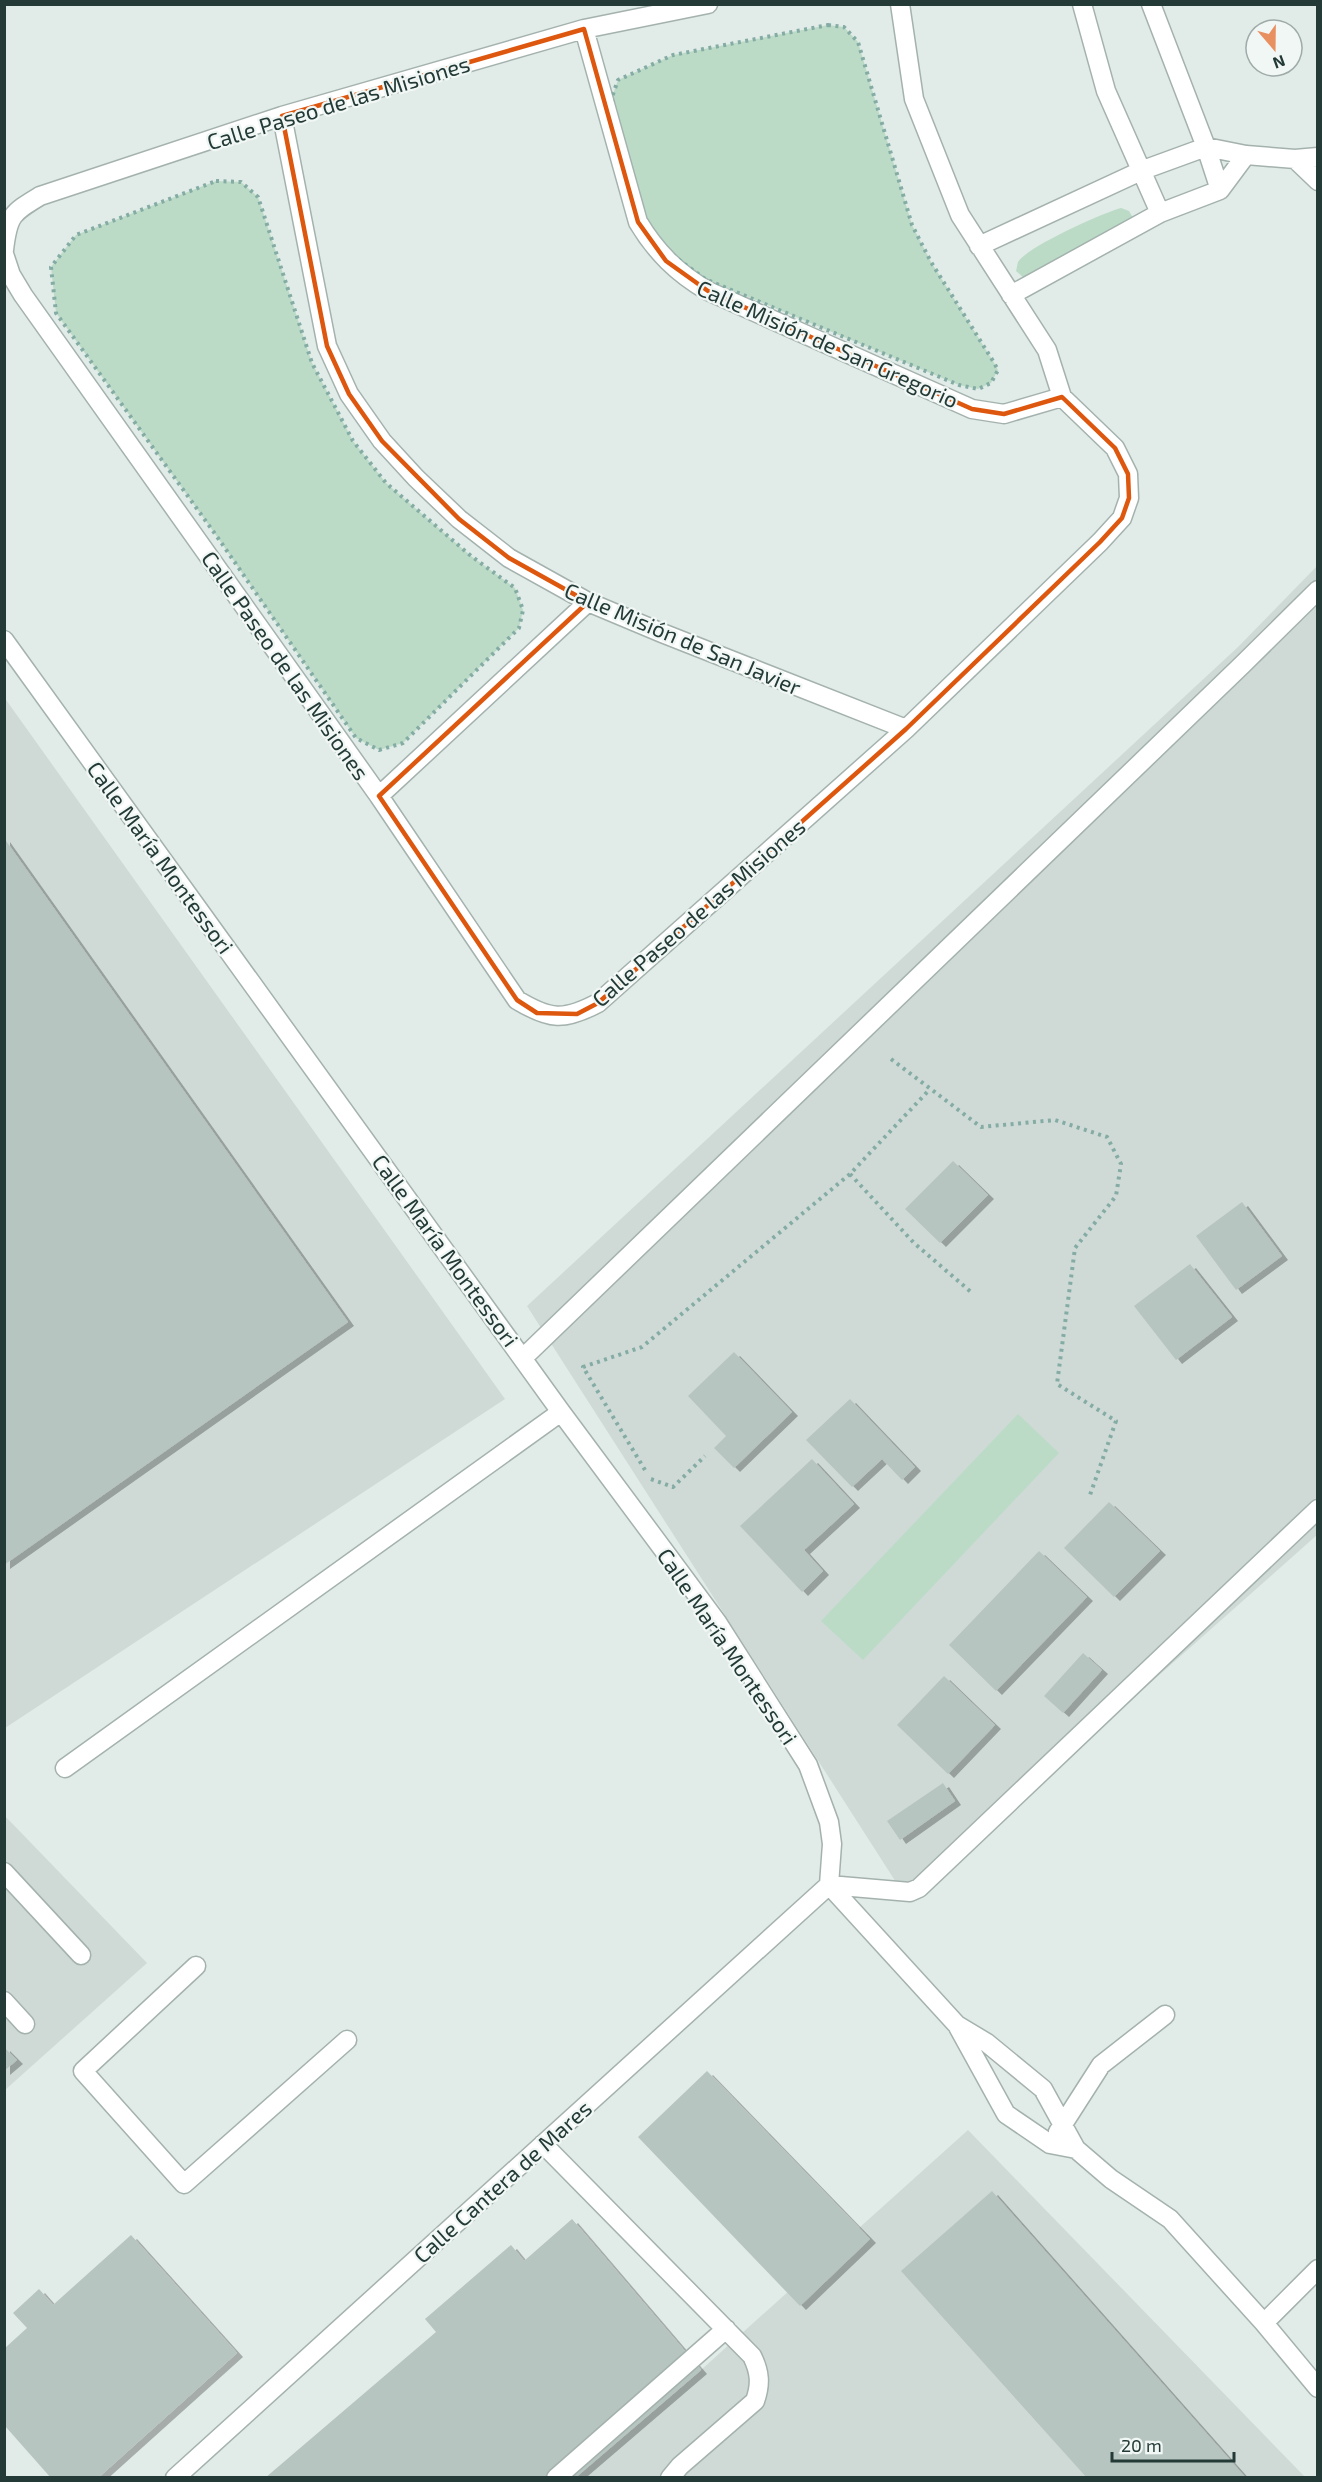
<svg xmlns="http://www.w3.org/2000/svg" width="1322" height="2482" font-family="'Exo 2',sans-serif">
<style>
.built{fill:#cfdad6}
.green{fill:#bbdbc7}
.building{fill:#b7c5c1;filter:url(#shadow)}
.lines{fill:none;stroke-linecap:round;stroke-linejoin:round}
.minor-casing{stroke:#a4b2ae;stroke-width:21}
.path{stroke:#84aca4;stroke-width:4;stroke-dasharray:3 4.5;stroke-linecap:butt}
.minor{stroke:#fff;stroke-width:18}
.marked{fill:none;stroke:#de570e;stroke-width:4.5;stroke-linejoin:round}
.labels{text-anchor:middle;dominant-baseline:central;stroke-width:4.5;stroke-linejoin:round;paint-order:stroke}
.street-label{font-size:22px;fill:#233a36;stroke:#f1f7f5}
</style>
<defs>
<filter id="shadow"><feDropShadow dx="6" dy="4" stdDeviation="0" flood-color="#0004"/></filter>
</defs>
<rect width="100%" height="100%" fill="#e1ebe7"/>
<!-- built -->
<path class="built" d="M1317,566V1535L928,1880L901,1890L527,1306L1238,647Z
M4,697L505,1399L5,1728H4Z
M4,1815L147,1963L5,2090H4Z
M968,2130L1305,2477L575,2478L701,2370Z"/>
<!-- green -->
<path class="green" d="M828,25L844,27L858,42L912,225L931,262L993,361L998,370L991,383L978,389L959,385L705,279L651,239L612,97L618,80L673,55Z
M216,181L241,182L258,197L312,363L353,441L386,483L471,556L515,588L523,610L519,628L403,743L379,750L356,738L218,538L56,313L51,267L76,235Z
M1121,208L1129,211L1133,218L1128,227L1024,278L1016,271C1017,268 1017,265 1018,262C1027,247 1102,213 1121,208Z
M1018,1414L1059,1453L863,1660L821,1621Z"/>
<!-- building -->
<path class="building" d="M4,838L348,1322L4,1565Z
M953,1161L988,1195L940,1243L905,1209Z
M1242,1202L1282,1256L1236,1290L1196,1236Z
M1190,1264L1232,1317L1176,1360L1134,1306Z
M734,1352L792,1412L734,1468L714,1448L726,1436L688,1396Z
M850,1399L915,1467L902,1480L882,1459L852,1487L806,1440Z
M812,1459L854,1504L804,1550L823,1571L802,1592L740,1526Z
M1109,1502L1160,1551L1114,1597L1064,1548Z
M1039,1551L1087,1597L996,1691L949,1645Z
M1083,1653L1102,1670L1063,1713L1044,1696Z
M944,1676L995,1725L948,1774L897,1725Z
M943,1783L955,1801L900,1840L887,1821Z
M4,2047L17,2060L4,2071Z
M707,2071L870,2239L800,2306L638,2137Z
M992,2191L1246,2478H1087L901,2271Z
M572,2219L701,2370L575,2478H265L436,2332L425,2319L511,2245L524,2261Z
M131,2235L237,2353L98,2478H51L5,2426V2348L27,2328L13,2313L39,2289L53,2305Z"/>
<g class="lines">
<defs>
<path id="minor" d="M1082,4L1106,91L1160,213
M1151,4L1206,147L1220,190
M584,29L638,222C656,252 677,273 708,291L972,409L1004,414L1062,397
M282,116L327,346L349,394L382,441L416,478L459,519L509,558L588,602L662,633L906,729
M1295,159L1318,181
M979,246L1143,170L1206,147L1246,155L1295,159L1318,157
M4,250C8,215 12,213 40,196L282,116L584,29L708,4
M4,254L11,275L23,295L379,796L517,1000C550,1020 564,1021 598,1003L906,729L1100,542L1122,518L1129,498L1128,474L1115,448L1062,397L1047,350L960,215L914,99L900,4
M1011,295L1160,213L1220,190L1246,155
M4,640L561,1412L717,1622L808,1765L829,1822L832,1844L829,1885
M379,796L588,602
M524,1357L1242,665L1318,590
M65,1768L561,1412
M4,1872L81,1955
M829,1885L910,1892L919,1888L1318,1509
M829,1885L957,2025
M196,1966L83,2071L184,2184L347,2040
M4,2001L25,2024
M957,2025L987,2043L1043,2089L1076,2149L1050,2144L1006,2114Z
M1058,2132L1101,2065L1165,2015
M543,2144L752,2356C760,2372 761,2384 755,2401L680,2466L670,2478
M1076,2149L1111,2179L1170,2219L1264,2323L1318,2388
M1264,2323L1318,2269
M175,2478L829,1885
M556,2478L726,2329"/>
</defs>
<!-- minor casing -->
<use href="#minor" class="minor-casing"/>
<!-- path -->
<path class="path" d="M828,25L844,27L858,42L912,225L931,262L993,361L998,370L991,383L978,389L959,385L705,279L651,239L613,129L612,97L618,80L673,55Z
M216,181L241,182L258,197L312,363L353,441L386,483L471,556L515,588L523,610L519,628L403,743L379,750L356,738L218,538L56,313L51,267L76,235Z
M891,1059L981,1127L1055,1120L1107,1137L1121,1164L1116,1196L1075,1248L1057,1384L1116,1421L1090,1495
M850,1174L914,1243L971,1292
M645,1470L583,1367L642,1347L850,1174L930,1089
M651,1479L673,1487L705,1456"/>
<!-- minor -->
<use href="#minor" class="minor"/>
</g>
<!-- marked area -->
<path class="marked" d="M584,29L638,222L666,261L708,291L972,409L1004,414L1062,397L1115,448L1128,474L1129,498L1122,518L1100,542L906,729L598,1003L577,1014L537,1013L517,1000L379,796L588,602L509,558L459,519L382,441L349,394L327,346L282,116Z"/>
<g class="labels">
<!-- street labels -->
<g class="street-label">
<text transform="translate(338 102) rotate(-17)">Calle Paseo de las Misiones</text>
<text transform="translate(828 343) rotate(24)">Calle Misión de San Gregorio</text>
<text transform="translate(683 638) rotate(23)">Calle Misión de San Javier</text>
<text transform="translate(286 665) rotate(55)">Calle Paseo de las Misiones</text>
<text transform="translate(161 857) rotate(54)">Calle María Montessori</text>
<text transform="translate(698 912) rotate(-41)">Calle Paseo de las Misiones</text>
<text transform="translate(446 1250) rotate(54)">Calle María Montessori</text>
<text transform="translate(728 1646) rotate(56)">Calle María Montessori</text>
<text transform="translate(502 2181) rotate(-42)">Calle Cantera de Mares</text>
</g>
</g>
<!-- border -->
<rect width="1322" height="2482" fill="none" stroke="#233a36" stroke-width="12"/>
<!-- north arrow -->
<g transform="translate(1274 48) rotate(160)"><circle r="28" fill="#f1f7f5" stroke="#9faba9" stroke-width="1.5"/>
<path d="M0-4.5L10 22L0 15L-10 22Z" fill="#e99061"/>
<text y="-9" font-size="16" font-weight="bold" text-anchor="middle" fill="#233a36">N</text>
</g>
<!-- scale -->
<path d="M1112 2452v9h122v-9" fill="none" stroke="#233a36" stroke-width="3"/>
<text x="1121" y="2452" font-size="18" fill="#233a36" stroke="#f1f7f5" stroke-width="4.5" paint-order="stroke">20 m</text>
</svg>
